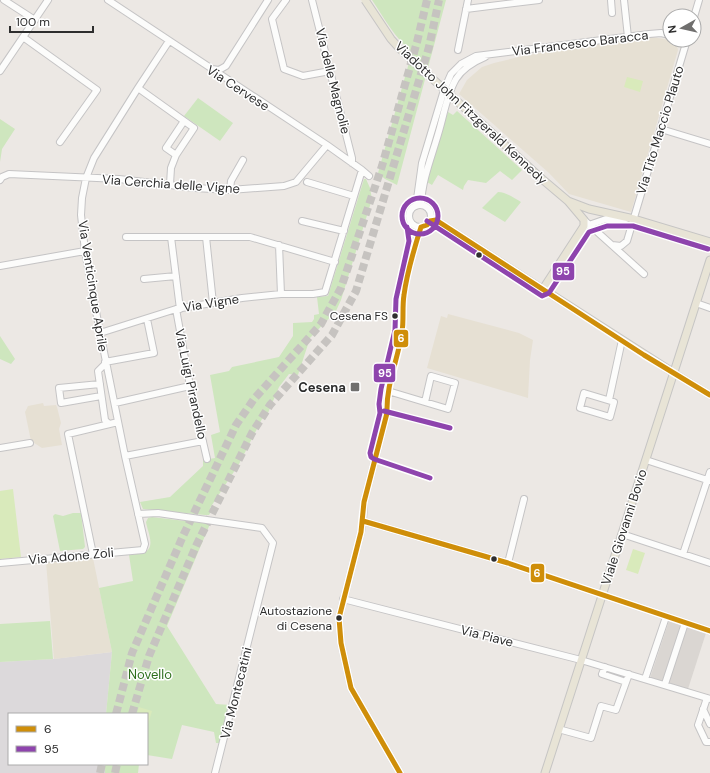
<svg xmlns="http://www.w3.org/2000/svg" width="710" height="773" font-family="'DM Sans',sans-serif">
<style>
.industrial{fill:#dcd9db}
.education{fill:#e6e0d3}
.green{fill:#cee6be}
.pitch{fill:#d9eabb}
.plaza{fill:#dad6d2}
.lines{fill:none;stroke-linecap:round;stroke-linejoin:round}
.highway-tunnel{stroke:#c6c3c0;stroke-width:8;stroke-dasharray:8 4;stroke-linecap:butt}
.minor-casing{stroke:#c5c4c5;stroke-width:8}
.major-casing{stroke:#c6c5c4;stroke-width:9}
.minor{stroke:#fcfcfb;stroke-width:6}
.major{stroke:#e8e4d6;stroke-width:7}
.major-bridge-casing{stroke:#c6c5c4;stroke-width:9;stroke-linecap:butt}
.major-bridge{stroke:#e8e4d6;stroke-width:7}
.bus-1-casing{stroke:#fff;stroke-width:8}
.bus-2-casing{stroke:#fff;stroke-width:8}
.bus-1{stroke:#cf8e09;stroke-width:5}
.bus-2{stroke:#8e44ad;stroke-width:5}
.bus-dot{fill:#2e2e2e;stroke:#fff;stroke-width:1.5}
.poi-dot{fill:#706f6e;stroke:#fff;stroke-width:1.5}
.labels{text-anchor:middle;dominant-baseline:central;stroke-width:3;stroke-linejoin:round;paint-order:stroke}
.bus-label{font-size:12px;fill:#2e2e2e;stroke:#fff;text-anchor:end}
.street-label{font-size:13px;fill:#2e2e2e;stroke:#fff}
.poi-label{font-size:13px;font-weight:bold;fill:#2e2e2e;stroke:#fff;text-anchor:end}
.park-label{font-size:13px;fill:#2c6e1b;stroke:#fff}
.line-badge{stroke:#fff;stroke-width:1.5}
.badge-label{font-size:11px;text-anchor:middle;font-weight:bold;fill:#fff}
</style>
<rect width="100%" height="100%" fill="#ece8e4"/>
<!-- industrial -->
<path class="industrial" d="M112,652L106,714H9V764H105V773H0V662L53,659Z"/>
<!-- education -->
<path class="education" d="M652,37L671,40L677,46L678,50L631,212L569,194L549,173L459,94L467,80L475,73L482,67L494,63L523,56L582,46Z
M448,314L519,333L533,340L530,360L528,398L427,368L441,316L447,318Z
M43,403L44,406L56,405L57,407L61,423L59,429L62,445L42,448L31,441L25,412L28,406Z
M93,558L112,652L54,659L46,562Z"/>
<!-- green -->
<path class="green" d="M372,0H446L397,185L385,179L378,173L412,52C395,38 384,18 372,0Z
M198,98L233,123L220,141L184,116Z
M457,111L522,170L512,180L500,171L486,183L468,180L464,186L463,190L438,175L432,185L427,182L448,112L453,115Z
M0,119L15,129L2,149L0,162Z
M364,179H366L370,188L372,199L341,300L336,311L310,338L298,375L289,374L279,387L268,413L262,419L239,464L210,508L212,510L209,515H205L143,509L140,502L170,497L203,466V460L215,458L211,435L220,432L210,375L229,371L232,367L279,357L293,336V323L312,322L314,319V315L319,314L317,297L328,296Z
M498,192C506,192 514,198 521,202L505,222L482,208Z
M0,336L15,359L11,364L0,359Z
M73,513H81L85,547L83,549L60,551L53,516L55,514L63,516Z
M152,517L210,524L167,626L216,704L230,705L220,743H216L214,732L182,725L172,759L147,755V714H106L112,652L99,588L133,581L129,555C134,554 140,554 145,552C156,547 147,530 146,522L148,518Z
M50,621L53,659L0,662V624Z
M105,764H139L138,773H105Z"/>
<!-- pitch -->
<path class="pitch" d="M627,77L643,81L640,92L624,87Z
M13,489L21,557L0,559V491Z
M633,549L645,553L638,574L626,570Z
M139,707L152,711L147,728V714H137Z"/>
<!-- plaza -->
<path class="plaza" d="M669,621L706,633L688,689L650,678Z"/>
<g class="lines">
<!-- highway-tunnel -->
<path class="highway-tunnel" d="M116,714L132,653L183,536L236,425L254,399L321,324L341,288L382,166L417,42L427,0
M132,714L149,656L196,546L252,433L270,405L332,335L356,291L429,47L439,0
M100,773L102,764
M115,773L117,764"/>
<defs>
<path id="minor" d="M4,0L35,20
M108,0L327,145L362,170L369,176
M286,0L272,19L284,69L303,76L330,71
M312,0L352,158V163
M611,0L612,13
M624,0L628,37
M466,9L539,0
M694,17L699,0
M23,37L97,90L60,142
M458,50L468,0
M212,69L219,70L226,66L268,0
M0,71L48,0
M138,88L194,128L176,155L171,168L170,184
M661,129L710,144
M176,155L166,148L184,121
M0,180L2,177L9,174L119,179L195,188L230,190L284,186L296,182L327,145
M307,182L354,196
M230,190L231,181L243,160
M421,205C422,179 432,156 439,131C444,114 447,94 456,79C463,68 473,62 485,57
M409 216a11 11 0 1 1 22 0a11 11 0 1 1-22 0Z
M416,206L422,163L444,90L451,74L461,64L476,56L649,34L661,33L670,35
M431,216L436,220L543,289
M584,220L644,274
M302,221L344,231
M586,226L606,219H626
M126,237H250L335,262
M171,237L180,309
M206,237L213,303
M279,245L281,294
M612,245L621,246L627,241L687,40
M0,266L85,251
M144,279L176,276
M696,303L710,308
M176,309L190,386L207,459
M100,333L176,309L242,298L281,294H313L325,292L362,170
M105,362L154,353L147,319
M106,363L98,371L105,420L109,424
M674,373L710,395
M100,384L59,388L61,403L101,396
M388,391L448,409L455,383L431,376L425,402
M584,393L614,402L610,417L580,408Z
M609,400L622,340
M115,403L190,386
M0,448L30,443
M125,456L203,441
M646,460L710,481
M138,514L158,513L262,528L273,543L215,773
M363,521L508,563L710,631
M622,534L710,563
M93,554L68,434L118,422
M683,554L710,472
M0,563L143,550L145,544L125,456L98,322L85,251L81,215L82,198L86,178L94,158L138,88L169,41
M508,563L524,499
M343,599L581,660L710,699
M605,667L602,674L626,682
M645,679L666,617
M665,684L685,623
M707,698L698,725L706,742H710
M703,709L710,724
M562,730L591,738L601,706L616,710L629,674
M400,773L351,688L341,643L339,618L361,532L363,521L364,502L387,413C384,388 397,357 402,332C403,322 402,312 403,302C405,279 414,249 421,227"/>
<path id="major" d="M542,179L568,201L584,220V226L543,289L674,373
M568,201L589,209L634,219L710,242
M545,773L710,260"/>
</defs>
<!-- minor casing -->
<use href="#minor" class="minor-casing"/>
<!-- major casing -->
<use href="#major" class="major-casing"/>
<!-- minor -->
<use href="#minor" class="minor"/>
<!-- major -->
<use href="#major" class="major"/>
<defs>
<path id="major-bridge" d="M365,0L391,39L400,49L542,179"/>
</defs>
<!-- major-bridge casing -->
<use href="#major-bridge" class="major-bridge-casing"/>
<!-- major-bridge -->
<use href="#major-bridge" class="major-bridge"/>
<defs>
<path id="bus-1" d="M363,521L508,563L710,631
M400,773L351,688L341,643L339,618L361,532L364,502L387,413C386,384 398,360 402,332C404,320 402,307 404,295C407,272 414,249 421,227L427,225L430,221L436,220L644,355L710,395"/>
<path id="bus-2" d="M402 216a18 18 0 1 1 36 0a18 18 0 1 1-36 0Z
M427,221L542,296L549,293L589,232L607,226H633L708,249
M407,227L409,241L396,299L395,330L381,389L379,404L380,413L370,453L371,457L374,459L430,478
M384,411L450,428"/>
</defs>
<!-- bus-1 casing -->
<use href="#bus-1" class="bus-1-casing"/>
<!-- bus-2 casing -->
<use href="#bus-2" class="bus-2-casing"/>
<!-- bus-1 -->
<use href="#bus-1" class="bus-1"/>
<!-- bus-2 -->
<use href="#bus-2" class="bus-2"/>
</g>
<!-- markers -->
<g class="bus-dot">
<circle cx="479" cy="255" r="3.5"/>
<circle cx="395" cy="316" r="3.5"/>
<circle cx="494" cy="559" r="3.5"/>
<circle cx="339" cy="618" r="3.5"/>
</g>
<rect class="poi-dot" x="350" y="382" width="10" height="10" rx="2"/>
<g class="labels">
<!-- bus labels -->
<g class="bus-label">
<text x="388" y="316">Cesena FS</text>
<text x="332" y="611">Autostazione<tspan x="332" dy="15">di Cesena</tspan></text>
</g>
<!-- street labels -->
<g class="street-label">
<text transform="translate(580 43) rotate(-7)">Via Francesco Baracca</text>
<text transform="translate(333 81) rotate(76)">Via delle Magnolie</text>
<text transform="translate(238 88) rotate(33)">Via Cervese</text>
<text transform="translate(471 113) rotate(43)">Viadotto John Fitzgerald Kennedy</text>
<text transform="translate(660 130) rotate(-73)">Via Tito Maccio Plauto</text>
<text transform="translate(171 184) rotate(4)">Via Cerchia delle Vigne</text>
<text transform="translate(93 286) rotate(81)">Via Venticinque Aprile</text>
<text transform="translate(211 303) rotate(-9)">Via Vigne</text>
<text transform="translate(191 384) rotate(78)">Via Luigi Pirandello</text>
<text transform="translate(624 527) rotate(-72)">Viale Giovanni Bovio</text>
<text transform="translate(71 556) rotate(-5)">Via Adone Zoli</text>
<text transform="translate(487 636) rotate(14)">Via Piave</text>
<text transform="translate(236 693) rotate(-76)">Via Montecatini</text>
</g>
<!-- poi labels -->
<g class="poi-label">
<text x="346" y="387">Cesena</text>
</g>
<!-- park labels -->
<g class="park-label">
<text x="150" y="674">Novello</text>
</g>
</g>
<g class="line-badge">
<rect x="552" y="262" width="23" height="19" rx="4" fill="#8e44ad"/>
<rect x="393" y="329" width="16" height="19" rx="4" fill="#cf8e09"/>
<rect x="373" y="363" width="23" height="20" rx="4" fill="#8e44ad"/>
<rect x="530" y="563" width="15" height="20" rx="4" fill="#cf8e09"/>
</g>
<g class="badge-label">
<text x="563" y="275">95</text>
<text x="401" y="342">6</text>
<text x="385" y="377">95</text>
<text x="537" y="577">6</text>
</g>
<!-- legend -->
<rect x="8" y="713" width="140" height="52" fill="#ffffff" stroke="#ababab"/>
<rect x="16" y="726" width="20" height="6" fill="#cf8e09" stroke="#ababab"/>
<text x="44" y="733" font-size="12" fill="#2e2e2e">6</text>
<rect x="16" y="746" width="20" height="6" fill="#8e44ad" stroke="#ababab"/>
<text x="44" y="753" font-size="12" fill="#2e2e2e">95</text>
<!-- north arrow -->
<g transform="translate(682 28) rotate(262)"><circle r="19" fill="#ffffff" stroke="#ababab"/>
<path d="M0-3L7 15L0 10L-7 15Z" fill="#706f6e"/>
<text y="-6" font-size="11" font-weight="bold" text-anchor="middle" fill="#2e2e2e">N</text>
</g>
<!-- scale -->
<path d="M10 26v6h83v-6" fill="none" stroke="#2e2e2e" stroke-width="2"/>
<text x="16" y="26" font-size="12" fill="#2e2e2e" stroke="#ffffff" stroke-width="3" paint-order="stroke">100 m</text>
</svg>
